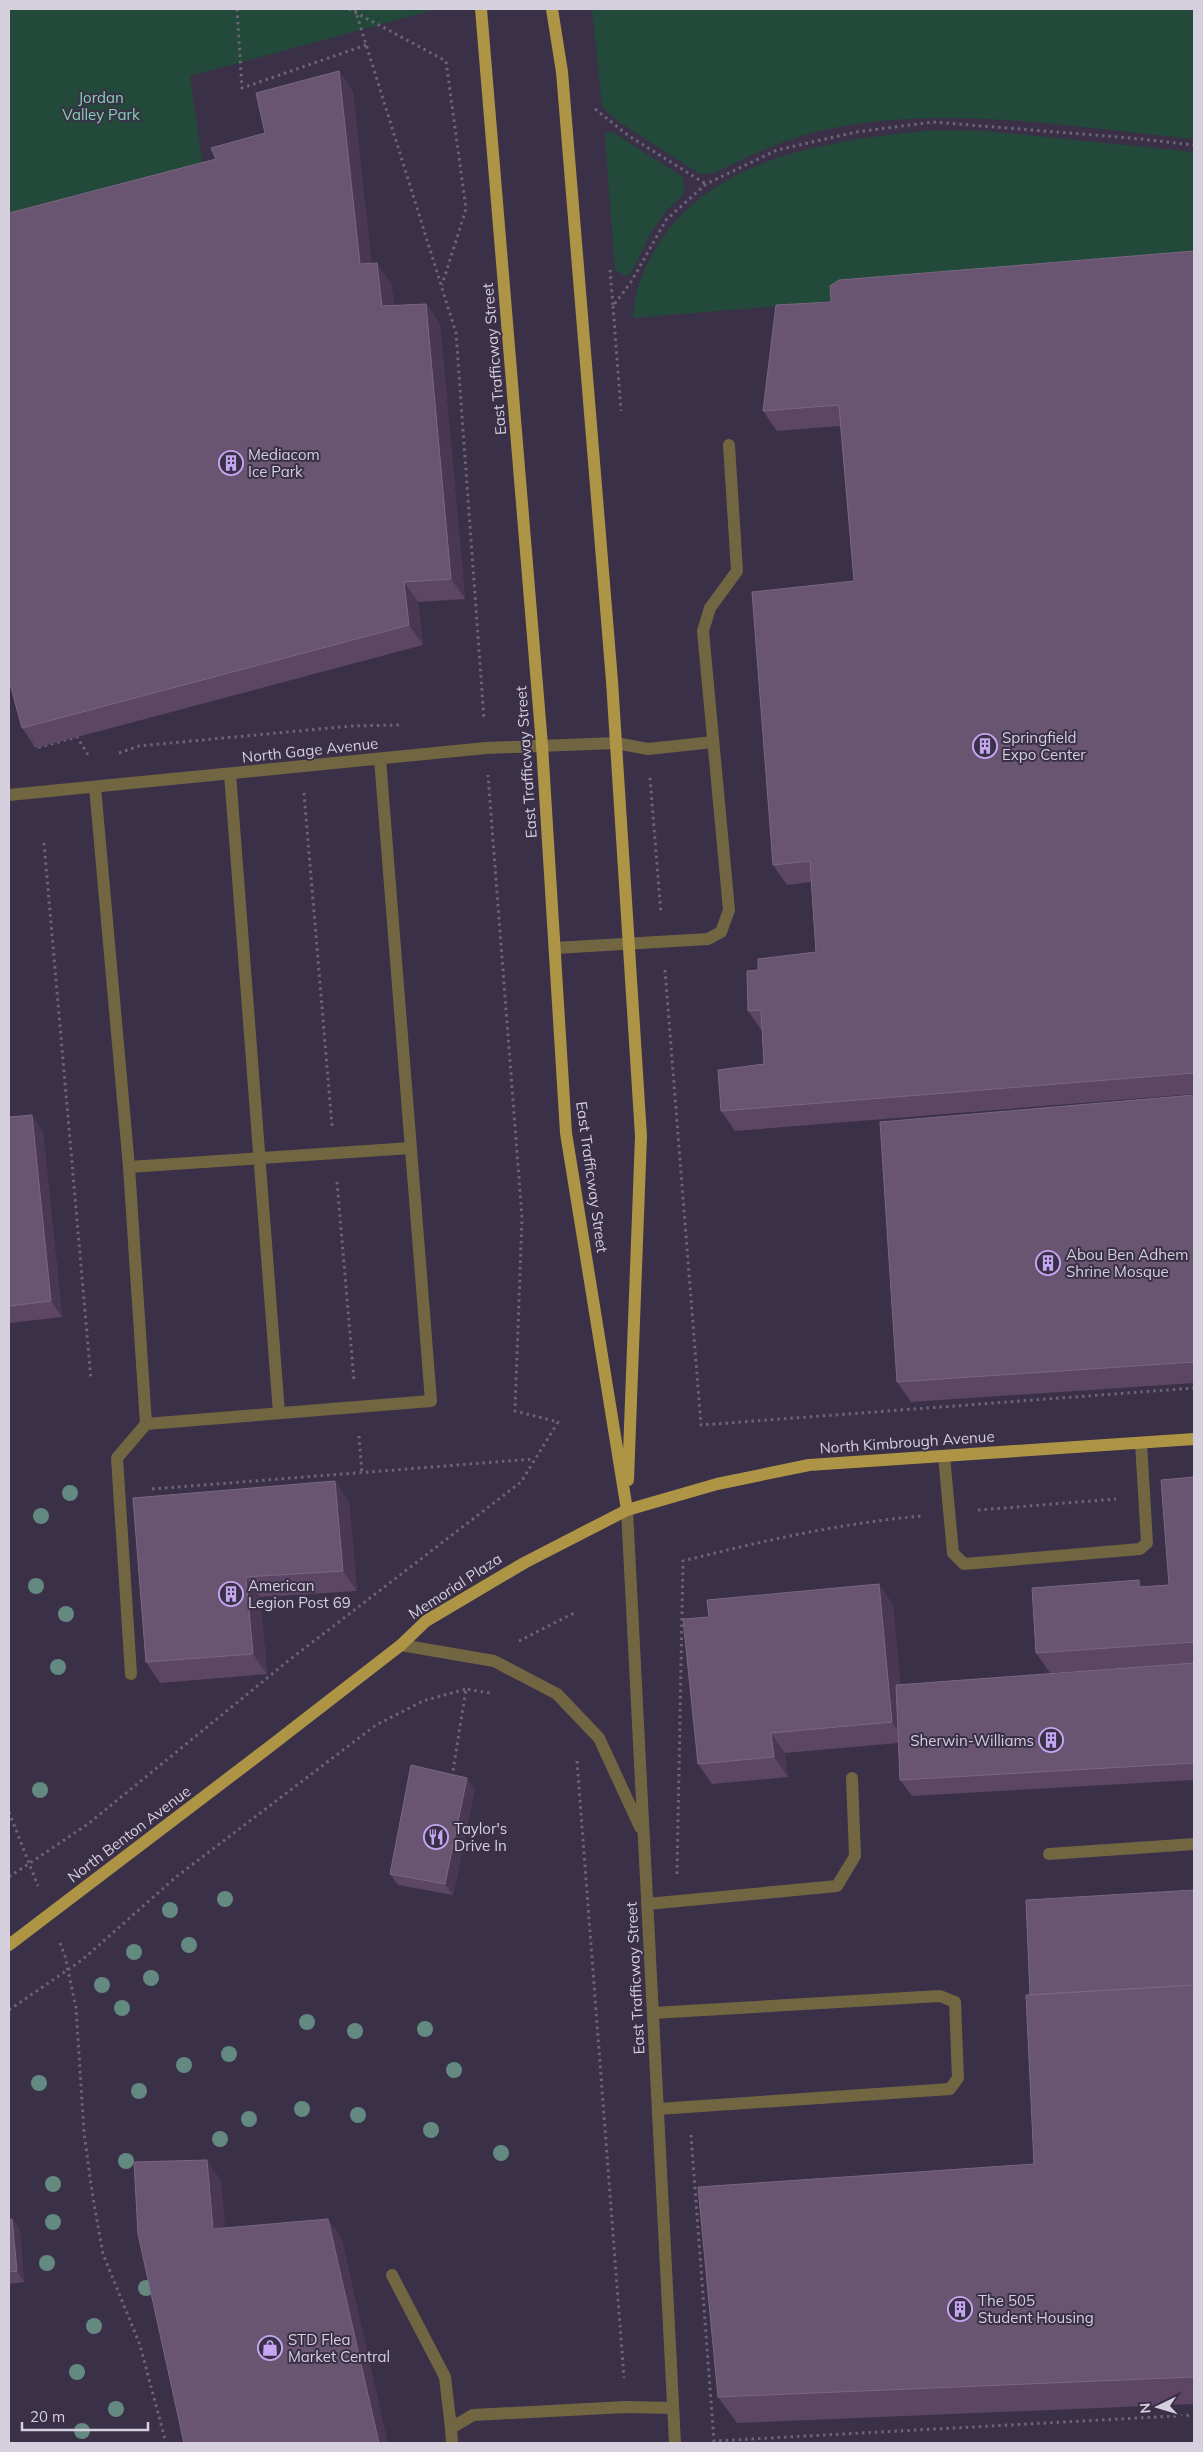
<svg xmlns="http://www.w3.org/2000/svg" width="1203" height="2452" font-family="Mulish,sans-serif">
<style>
.green{fill:#224939}
.lines{fill:none;stroke-linecap:round;stroke-linejoin:round}
.path{stroke:#6d6479;stroke-width:3;stroke-dasharray:2.5 4;stroke-linecap:butt}
.minor{stroke:#726642;stroke-width:12}
.major{stroke:#ae9445;stroke-width:12}
.tree{fill:#638981}
.wall{fill:#5c4565}
.shaded-wall{fill:#493754}
.building{fill:#695472;stroke:#7a6783}
.labels{text-anchor:middle;dominant-baseline:central;stroke-width:4;stroke-linejoin:round;paint-order:stroke}
.park-label{font-size:15px;fill:#84d1af;stroke:#3a3048}
.street-label{font-size:15px;fill:#d5cfde;stroke:#3a3048}
.poi-label{font-size:15px;fill:#d5cfde;stroke:#3a3048;text-anchor:start}
</style>
<rect width="100%" height="100%" fill="#3a3048"/>
<!-- green -->
<path class="green" d="M9,9H429L430,11L190,76L204,173L9,228Z
M592,9H1194V139C1069,127 924,100 801,136C772,145 742,159 714,173L700,174L619,122L602,107Z
M936,130L986,131L1194,152V272L633,318C634,293 642,271 655,250C709,155 837,139 936,130Z
M611,131L683,177L685,188L682,196L667,210L652,231L631,273L626,276L615,270L605,138L606,133Z"/>
<g class="lines">
<!-- path -->
<path class="path" d="M237,9L242,88L366,45
M349,9L446,61L466,209L442,285
M355,9L456,333L484,719
M595,109L629,136L706,184
M610,270L613,306L631,282L666,220L706,184L777,150L856,132L933,122L1131,138L1194,145
M613,306L621,411
M35,744L36,748L77,737L90,758
M119,753L139,746L351,726L401,725
M650,778L661,914
M304,793L332,1126
M44,843L91,1380
M665,970L701,1425L1194,1388
M337,1182L354,1380
M359,1436L362,1473
M152,1489L534,1459
M978,1510L1116,1499
M519,1641L576,1612
M577,1761L624,2378
M452,1777L466,1689L490,1693
M9,1812L38,1886
M677,1874L683,1561C762,1541 841,1523 922,1516
M9,1877L88,1824L288,1661L521,1482L558,1422L515,1411L522,1218L488,775
M60,1943L65,1956L76,2008L84,2132L92,2192L103,2254L140,2345L166,2443
M9,2010L82,1960L176,1877L376,1725L423,1701L466,1689
M691,2135L714,2441L1194,2415"/>
<!-- minor -->
<path class="minor" d="M230,774L279,1413
M95,787L129,1167L146,1424L431,1401L380,759
M9,795L486,748L616,743L648,749L713,742
M555,948L708,939L721,932L729,910L703,631L710,608L737,571L729,445
M129,1167L411,1148
M944,1456L953,1553L964,1564L1140,1549L1147,1543L1141,1443
M627,1510L675,2443
M401,1645L494,1661L557,1694L599,1738L640,1827
M131,1674L117,1458L146,1424
M1049,1854L1194,1844
M647,1904L837,1886L855,1856L852,1778
M653,2013L940,1996L955,2002L958,2078L950,2089L658,2109
M392,2275L445,2377L451,2428
M452,2443L451,2428L473,2415L626,2407L673,2408"/>
<!-- major -->
<path class="major" d="M481,9L542,745L566,1133L627,1510
M552,9L562,72L612,681L641,1136L628,1480
M9,1945L268,1748L401,1645L426,1621L524,1563L627,1510L717,1484L809,1465L1194,1439"/>
</g>
<!-- trees -->
<g class="tree">
<circle cx="70" cy="1493" r="8"/>
<circle cx="41" cy="1516" r="8"/>
<circle cx="36" cy="1586" r="8"/>
<circle cx="66" cy="1614" r="8"/>
<circle cx="58" cy="1667" r="8"/>
<circle cx="40" cy="1790" r="8"/>
<circle cx="225" cy="1899" r="8"/>
<circle cx="170" cy="1910" r="8"/>
<circle cx="189" cy="1945" r="8"/>
<circle cx="134" cy="1952" r="8"/>
<circle cx="151" cy="1978" r="8"/>
<circle cx="102" cy="1985" r="8"/>
<circle cx="122" cy="2008" r="8"/>
<circle cx="307" cy="2022" r="8"/>
<circle cx="425" cy="2029" r="8"/>
<circle cx="355" cy="2031" r="8"/>
<circle cx="229" cy="2054" r="8"/>
<circle cx="184" cy="2065" r="8"/>
<circle cx="454" cy="2070" r="8"/>
<circle cx="39" cy="2083" r="8"/>
<circle cx="139" cy="2091" r="8"/>
<circle cx="302" cy="2109" r="8"/>
<circle cx="358" cy="2115" r="8"/>
<circle cx="249" cy="2119" r="8"/>
<circle cx="431" cy="2130" r="8"/>
<circle cx="220" cy="2139" r="8"/>
<circle cx="501" cy="2153" r="8"/>
<circle cx="126" cy="2161" r="8"/>
<circle cx="53" cy="2184" r="8"/>
<circle cx="53" cy="2222" r="8"/>
<circle cx="47" cy="2263" r="8"/>
<circle cx="146" cy="2288" r="8"/>
<circle cx="94" cy="2326" r="8"/>
<circle cx="77" cy="2372" r="8"/>
<circle cx="116" cy="2409" r="8"/>
<circle cx="82" cy="2431" r="8"/>
</g>
<!-- wall -->
<path class="wall" d="M339,71L353,92L371,263L391,283L394,306L426,304L440,324L465,599L418,602L423,645L36,748L22,728L216,159L265,133Z
M1194,251V1094L735,1131L721,1111L764,1064L762,1031L748,1011L758,970L816,952L811,882L787,885L773,865L854,581L840,426L777,431L763,411L831,302Z
M1194,1095V1383L911,1402L897,1382Z
M9,1117L43,1131L62,1317L9,1323Z
M1194,1477V1663L1050,1673L1036,1653L1139,1580L1143,1587L1169,1585Z
M133,1498L349,1501L357,1591L260,1597L267,1674L160,1683L146,1662Z
M893,1604L900,1685L1194,1663V1780L912,1796L900,1780L898,1743L785,1753L788,1777L712,1784L698,1764Z
M475,1789L453,1895L398,1885L390,1874Z
M1194,1890V2404L737,2423L718,2397L1034,2164L1030,1995Z
M12,2219L20,2230L24,2282L9,2284V2220Z"/>
<!-- shaded-wall -->
<path class="shaded-wall" d="M339,71L353,92L374,284L360,264Z
M377,263L391,283L396,327L382,306Z
M426,304L440,324L465,599L451,579Z
M404,582L418,602L423,645L409,625Z
M32,1115L43,1131L62,1317L51,1301Z
M335,1481L349,1501L357,1591L343,1571Z
M246,1577L260,1597L267,1674L253,1654Z
M1139,1580L1153,1600L1139,1587Z
M879,1584L893,1604L906,1742L892,1722Z
M771,1733L785,1753L788,1777L774,1757Z
M467,1778L475,1789L453,1895L445,1884Z
M207,2160L221,2180L227,2249L213,2229Z
M12,2219L20,2230L24,2282L17,2271Z
M328,2219L342,2239L388,2443H379Z
M9,2415L10,2433L9,2431Z"/>
<!-- building -->
<path class="building" d="M339,71L360,264L377,263L382,306L426,304L451,579L404,582L409,625L22,728L9,680V213L216,159L211,148L265,133L256,93Z
M1194,251V1073L721,1111L718,1070L764,1064L761,1010L748,1011L747,971L758,970V959L816,952L810,861L773,865L752,592L854,581L839,405L763,411L776,305L831,302L830,286L839,280Z
M1194,1095V1362L897,1382L880,1122Z
M32,1115L51,1301L9,1306V1117Z
M1194,1477V1642L1036,1653L1032,1588L1139,1580V1587L1169,1585L1161,1480Z
M335,1481L343,1571L246,1577L253,1654L146,1662L133,1498Z
M879,1584L892,1722L771,1733L774,1757L698,1764L683,1619L709,1617L707,1600Z
M1194,1663V1763L900,1780L896,1685Z
M411,1765L467,1778L445,1884L390,1874Z
M1194,1890V1985L1030,1995L1026,1900Z
M1194,1985V2377L718,2397L698,2187L1034,2164L1026,1995Z
M207,2160L213,2229L328,2219L379,2443H184L138,2234L134,2162Z
M12,2219L17,2271L9,2272V2220Z"/>
<!-- icons -->
<defs>
<symbol id="building-ring" viewBox="-11 -11 22 22"><circle r="9.5" fill="#3a3048" stroke="#c5a7f1" stroke-width="1.5"/><path d="M-4-6H4V6H1V3H-1V6H-4ZM-2.5-4.3h1.7v1.8h-1.7ZM.8-4.3h1.7v1.8H.8ZM-2.5-1h1.7V.8h-1.7ZM.8-1h1.7V.8H.8Z" fill="#c5a7f1"/></symbol>
<symbol id="restaurant-ring" viewBox="-11 -11 22 22"><circle r="9.5" fill="#3a3048" stroke="#c5a7f1" stroke-width="1.5"/><path d="M-5-6h1v4h1v-4h1v4h1v-4h1v5L-1.5 .5V6h-2V.5L-5-1ZM5-6V6H3V1.5H1.5Q1.5-4 5-6Z" fill="#c5a7f1"/></symbol>
<symbol id="shop-ring" viewBox="-11 -11 22 22"><circle r="9.5" fill="#3a3048" stroke="#c5a7f1" stroke-width="1.5"/><path d="M-5-2.5h2.3a2.7 3.5 0 0 1 5.4 0H5L5.5 6h-11ZM-1.5-2.5h3a1.5 2.3 0 0 0-3 0Z" fill="#c5a7f1"/></symbol>
</defs>
<g fill-rule="evenodd">
<use href="#building-ring" x="217" y="449" width="28" height="28"/>
<use href="#building-ring" x="971" y="732" width="28" height="28"/>
<use href="#building-ring" x="1034" y="1249" width="28" height="28"/>
<use href="#building-ring" x="217" y="1580" width="28" height="28"/>
<use href="#building-ring" x="1037" y="1726" width="28" height="28"/>
<use href="#restaurant-ring" x="422" y="1823" width="28" height="28"/>
<use href="#building-ring" x="946" y="2295" width="28" height="28"/>
<use href="#shop-ring" x="256" y="2334" width="28" height="28"/>
</g>
<g class="labels">
<!-- park labels -->
<g class="park-label">
<text x="101" y="97">Jordan<tspan x="101" dy="17">Valley Park</tspan></text>
</g>
<!-- street labels -->
<g class="street-label">
<text transform="translate(494 359) rotate(-95)">East Trafficway Street</text>
<text transform="translate(310 750) rotate(-6)">North Gage Avenue</text>
<text transform="translate(526 762) rotate(-94)">East Trafficway Street</text>
<text transform="translate(592 1177) rotate(82)">East Trafficway Street</text>
<text transform="translate(907 1442) rotate(-4)">North Kimbrough Avenue</text>
<text transform="translate(455 1586) rotate(-33)">Memorial Plaza</text>
<text transform="translate(129 1834) rotate(-37)">North Benton Avenue</text>
<text transform="translate(635 1978) rotate(-93)">East Trafficway Street</text>
</g>
<!-- poi labels -->
<g class="poi-label">
<text x="248" y="454">Mediacom<tspan x="248" dy="17">Ice Park</tspan></text>
<text x="1002" y="737">Springfield<tspan x="1002" dy="17">Expo Center</tspan></text>
<text x="1066" y="1254">Abou Ben Adhem<tspan x="1066" dy="17">Shrine Mosque</tspan></text>
<text x="248" y="1585">American<tspan x="248" dy="17">Legion Post 69</tspan></text>
<text x="1034" y="1740" text-anchor="end">Sherwin-Williams</text>
<text x="454" y="1828">Taylor's<tspan x="454" dy="17">Drive In</tspan></text>
<text x="978" y="2300">The 505<tspan x="978" dy="17">Student Housing</tspan></text>
<text x="288" y="2339">STD Flea<tspan x="288" dy="17">Market Central</tspan></text>
</g>
</g>
<!-- border -->
<rect width="1203" height="2452" fill="none" stroke="#d5cfde" stroke-width="20"/>
<!-- north arrow -->
<g transform="translate(1158 2407) rotate(265)" stroke="#3a3048" stroke-width="4" paint-order="stroke">
<path d="M0-4L9 19L0 12L-9 19Z" fill="#d5cfde"/>
<text y="-8" font-size="14" font-weight="bold" text-anchor="middle" fill="#d5cfde">N</text>
</g>
<!-- scale -->
<path d="M22 2422v8h126v-8" fill="none" stroke="#d5cfde" stroke-width="2.5"/>
<text x="30" y="2422" font-size="15" fill="#d5cfde" stroke="#3a3048" stroke-width="4" paint-order="stroke">20 m</text>
</svg>
